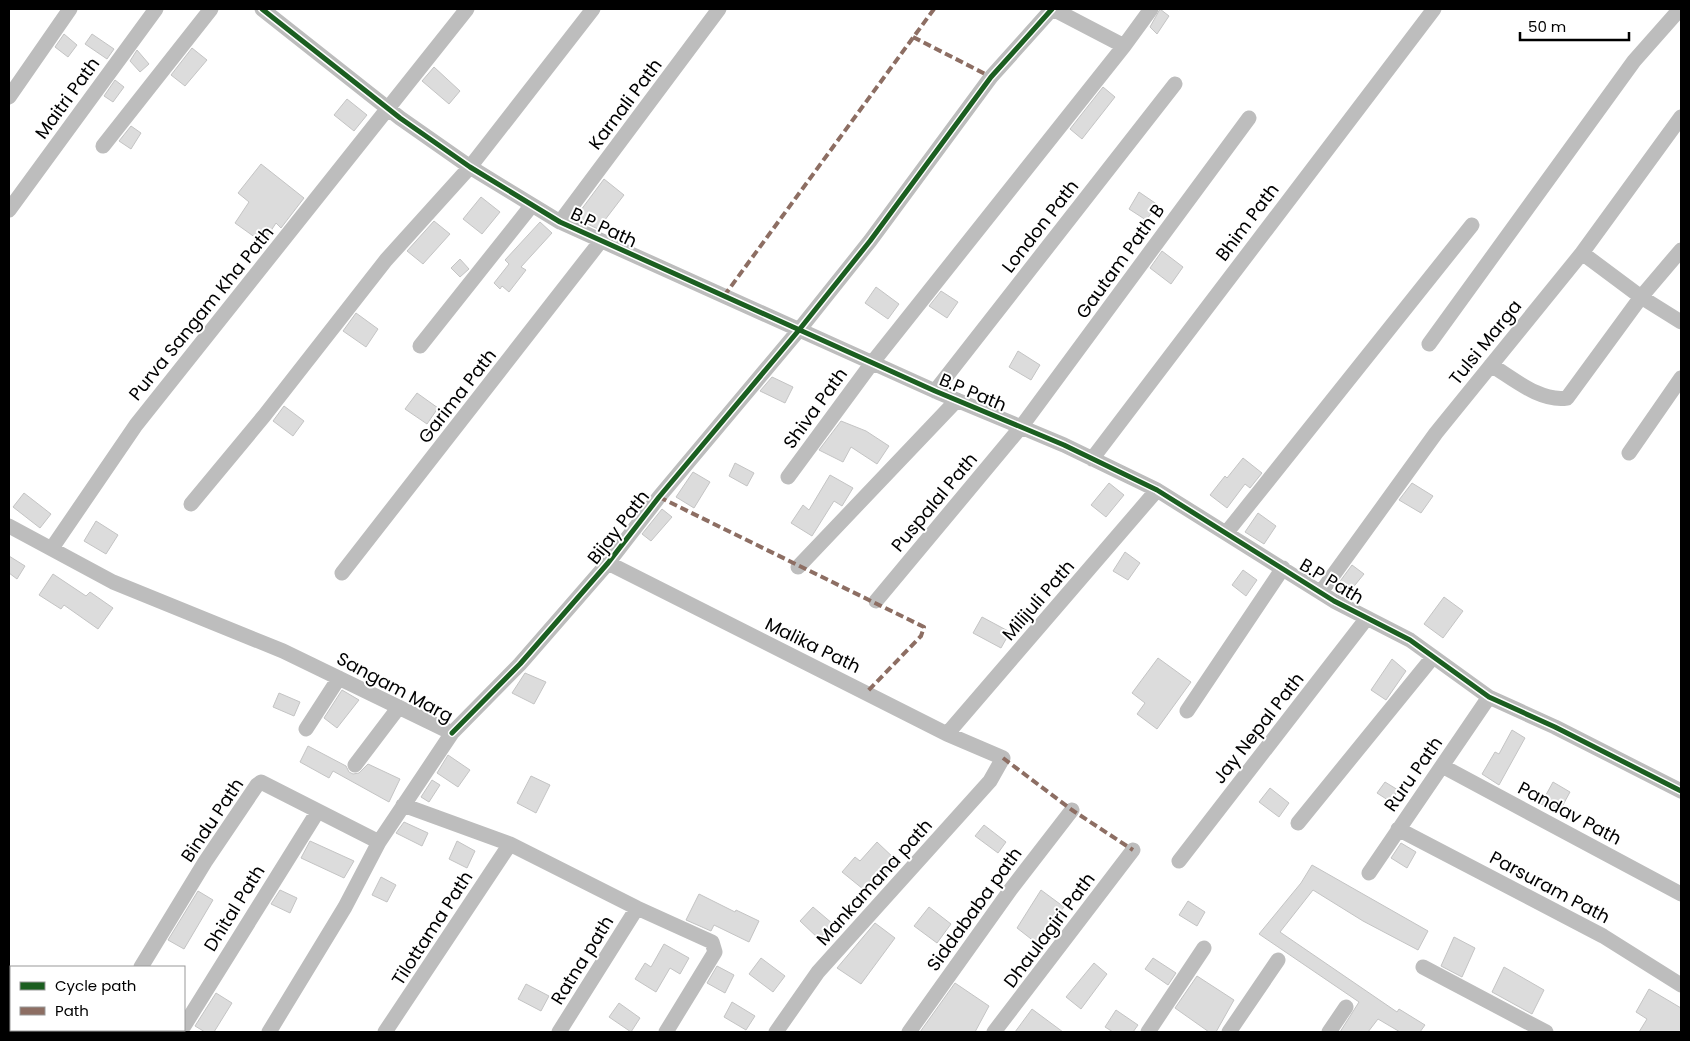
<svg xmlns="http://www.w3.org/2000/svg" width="1690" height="1041" font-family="Poppins,sans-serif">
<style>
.building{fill:#dcdcdc;stroke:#c4c4c4}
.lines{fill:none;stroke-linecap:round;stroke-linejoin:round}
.minor{stroke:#bdbdbd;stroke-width:15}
.quiet{stroke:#8d6e63;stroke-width:4;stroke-dasharray:8 4;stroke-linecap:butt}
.cycleway-casing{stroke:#fff;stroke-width:8}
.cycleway{stroke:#1b5e20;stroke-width:5}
.labels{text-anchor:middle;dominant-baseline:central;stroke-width:4;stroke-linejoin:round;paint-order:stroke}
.street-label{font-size:18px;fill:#000;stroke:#fff}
</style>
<rect width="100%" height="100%" fill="#fff"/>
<!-- building -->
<path class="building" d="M1160,9L1169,16L1157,34L1150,27Z
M64,34L77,45L68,57L55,47Z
M92,34L114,49L107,59L85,44Z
M192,48L207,60L185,86L171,75Z
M137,50L149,64L140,72L130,61Z
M434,67L460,91L449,104L422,81Z
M115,80L124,87L113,102L104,96Z
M1103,87L1115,97L1082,139L1070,129Z
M347,99L367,115L354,131L334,115Z
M131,126L141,133L131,149L119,141Z
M261,164L304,198L281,228L276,223L263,243L235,223L249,202L238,193Z
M604,179L624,195L598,229L575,218Z
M1139,192L1158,205L1146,220L1129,209Z
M481,197L500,212L482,234L463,219Z
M434,221L450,234L423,264L407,251Z
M540,222L552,233L521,267L526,270L509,292L502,286L500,289L494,283L509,264L505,260Z
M1162,251L1183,267L1171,284L1150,268Z
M460,259L469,269L460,277L451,268Z
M876,287L899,304L888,319L865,303Z
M941,291L958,302L947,318L929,306Z
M356,313L378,329L366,347L343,331Z
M1018,351L1040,365L1031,380L1009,367Z
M772,377L793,387L785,403L760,391Z
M417,393L438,408L427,424L405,409Z
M284,406L304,421L293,436L273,421Z
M841,421L866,431L889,446L877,464L851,447L843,462L819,450Z
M1243,458L1262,473L1250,488L1245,484L1227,508L1210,495L1225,476L1227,478Z
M735,463L754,473L747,486L729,476Z
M693,472L710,482L694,508L676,497Z
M830,475L853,488L842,506L834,501L812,536L791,523L803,505L809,510Z
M1109,483L1124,495L1106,517L1091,505Z
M1412,483L1433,496L1421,513L1399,500Z
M24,493L51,514L40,528L13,507Z
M662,509L672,517L651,541L642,534Z
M1258,513L1276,526L1264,544L1245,532Z
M96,521L118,535L106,554L84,541Z
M1125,552L1140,563L1128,580L1113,571Z
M9,556L25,566L17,579L9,573Z
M1352,565L1364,574L1346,596L1335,588Z
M1243,570L1257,580L1246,596L1232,585Z
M53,574L86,596L90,592L113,608L98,629L64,605L61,609L39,595Z
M1444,597L1463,611L1443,638L1424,624Z
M982,617L1010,632L1001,648L973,633Z
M1158,658L1191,682L1157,729L1137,714L1145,703L1132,693Z
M1392,659L1406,671L1386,700L1371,690Z
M525,673L546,682L534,704L512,693Z
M342,690L359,700L337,728L324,718Z
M279,693L300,702L294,716L273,707Z
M1512,730L1525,738L1499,785L1482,774L1495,752L1499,754Z
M308,746L346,766L349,772L353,774L359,773L368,764L400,779L389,802L333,771L329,778L300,762Z
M448,755L470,770L458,787L437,773Z
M531,776L550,785L536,813L517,803Z
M432,780L440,785L429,802L421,797Z
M1385,782L1398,790L1391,802L1377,793Z
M1553,782L1570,792L1558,814L1541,804Z
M1270,788L1289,803L1279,817L1259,802Z
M404,822L428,833L422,846L396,833Z
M984,825L1006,842L998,853L975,836Z
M310,841L354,861L344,878L301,858Z
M457,841L475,851L467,868L449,859Z
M877,842L897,861L881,878L877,873L863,889L842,872L855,857L860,861Z
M1401,843L1416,852L1407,868L1391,858Z
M1312,865L1428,931L1418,950L1363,921L1313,890L1280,932L1397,1012L1399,1009L1425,1025L1420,1032H1400L1378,1019L1368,1032H1340L1359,1002L1259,934L1301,883Z
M381,877L396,885L387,902L372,895Z
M280,890L297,898L290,913L271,904Z
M1041,890L1064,907L1035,942L1017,928Z
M198,891L213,900L184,949L168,940Z
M699,894L735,912L736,910L759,921L749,942L714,925L711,931L686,920Z
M1188,901L1205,912L1197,926L1179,915Z
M813,907L833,924L819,939L800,921Z
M929,907L951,924L937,943L914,926Z
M875,923L895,938L861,984L837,968Z
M1454,937L1475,948L1462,977L1441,966Z
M664,944L689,958L680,974L670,968L656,992L635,979L645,963L651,967Z
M761,958L785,976L773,992L749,974Z
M1153,958L1176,973L1168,985L1145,969Z
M1094,963L1107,974L1081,1009L1066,997Z
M717,966L734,975L725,993L707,983Z
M1504,967L1544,990L1532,1014L1492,992Z
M1197,976L1234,1000L1216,1032H1209L1175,1008Z
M955,983L989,1006L975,1032H920Z
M526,984L549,996L541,1011L518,999Z
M1649,989L1681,1008V1032H1639L1647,1019L1636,1012Z
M216,993L232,1003L214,1032H205L195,1026Z
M732,1002L755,1016L746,1030L724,1017Z
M619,1003L640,1018L631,1032L609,1017Z
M1032,1009L1063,1032H1015Z
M1116,1010L1138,1025L1133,1032H1113L1105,1027Z"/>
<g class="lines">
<!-- minor -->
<path class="minor" d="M262,9L400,118L470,167L560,222L935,391L1064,445L1157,490L1334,601L1410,640L1489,697L1555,727L1681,791
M1124,46L1151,9
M9,97L70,9
M103,146L211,9
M9,210L156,9
M560,222L719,9
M1681,250L1641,297L1681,322
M1429,344L1634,61L1680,9
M420,346L532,205
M1491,365C1514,379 1540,402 1567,398L1641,297L1582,253
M935,391L1175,84
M1629,453L1681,378
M1092,459L1434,9
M788,477L872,363L1124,46L1053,9
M191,504L264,416L386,260L470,167L593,9
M9,526L113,582L283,651L452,733L379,842L345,907L269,1032
M1227,532L1472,225
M52,548L136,425L467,9
M608,563L947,734L1003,758L990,781L818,972L776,1032
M798,567L957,400
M342,573L600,242
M1321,592L1436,433L1582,253L1681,117
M876,601L1021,427L1249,118
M1187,711L1283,568
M306,729L339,678
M452,733L520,664L608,563L659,497L799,330L870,241L991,77L1052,9
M947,734L1157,490
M355,765L399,707
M1442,766L1681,894
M403,805L510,844L637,908L712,942L715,952L666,1032
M1298,823L1433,657
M1398,829L1603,936L1681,985
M1179,861L1367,618
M1369,873L1489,697
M141,967L205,862L257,785L261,782L379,842
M1423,967L1546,1032
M184,1026L318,811
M101,1032L103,1030
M385,1032L510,844
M559,1032L637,908
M909,1032L1011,889L1072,810
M994,1032L1133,850
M1148,1032L1204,948
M1229,1032L1278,960
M1329,1032L1346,1007"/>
<!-- quiet -->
<path class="quiet" d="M913,37L991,77
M724,296L934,9
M659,497L924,627L921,636L867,692
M1003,758L1072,810L1133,850"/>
<defs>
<path id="cycleway" d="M262,9L400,118L470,167L560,222L935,391L1064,445L1157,490L1334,601L1410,640L1489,697L1555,727L1681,791
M452,733L520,664L608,563L659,497L799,330L870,241L991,77L1052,9"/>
</defs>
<!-- cycleway casing -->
<use href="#cycleway" class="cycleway-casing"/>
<!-- cycleway -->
<use href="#cycleway" class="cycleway"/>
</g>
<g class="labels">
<!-- street labels -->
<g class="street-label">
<text transform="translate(67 98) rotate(-54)">Maitri Path</text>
<text transform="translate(625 104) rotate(-53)">Karnali Path</text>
<text transform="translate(1247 222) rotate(-53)">Bhim Path</text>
<text transform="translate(1040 226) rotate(-52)">London Path</text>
<text transform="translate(604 227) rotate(25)">B.P Path</text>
<text transform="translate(1120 261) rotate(-54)">Gautam Path B</text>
<text transform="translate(201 313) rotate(-51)">Purva Sangam Kha Path</text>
<text transform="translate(1485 342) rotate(-51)">Tulsi Marga</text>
<text transform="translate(973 392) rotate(23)">B.P Path</text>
<text transform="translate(457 396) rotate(-52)">Garima Path</text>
<text transform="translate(815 408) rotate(-54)">Shiva Path</text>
<text transform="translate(934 502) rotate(-50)">Puspalal Path</text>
<text transform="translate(618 527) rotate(-52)">Bijay Path</text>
<text transform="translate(1332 581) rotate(31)">B.P Path</text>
<text transform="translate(1038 600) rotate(-49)">Milijuli Path</text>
<text transform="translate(813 645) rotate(26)">Malika Path</text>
<text transform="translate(395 687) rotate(28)">Sangam Marg</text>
<text transform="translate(1258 728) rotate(-52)">Jay Nepal Path</text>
<text transform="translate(1413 774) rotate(-55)">Ruru Path</text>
<text transform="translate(1570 813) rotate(28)">Pandav Path</text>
<text transform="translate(212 820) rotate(-56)">Bindu Path</text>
<text transform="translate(874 882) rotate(-48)">Mankamana path</text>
<text transform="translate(1550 887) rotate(28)">Parsuram Path</text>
<text transform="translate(234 908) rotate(-58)">Dhital Path</text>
<text transform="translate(974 909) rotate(-54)">Siddababa path</text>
<text transform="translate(432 928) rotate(-57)">Tilottama Path</text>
<text transform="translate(1049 930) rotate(-53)">Dhaulagiri Path</text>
<text transform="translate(582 960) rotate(-58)">Ratna path</text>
</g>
</g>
<!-- border -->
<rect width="1690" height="1041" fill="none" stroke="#000000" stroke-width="20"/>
<!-- legend -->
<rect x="10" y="966" width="175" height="65" fill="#ffffff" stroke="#999999"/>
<rect x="20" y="982" width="25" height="8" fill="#1b5e20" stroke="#999999"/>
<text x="55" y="991" font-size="15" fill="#000000">Cycle path</text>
<rect x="20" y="1007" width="25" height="8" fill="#8d6e63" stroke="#999999"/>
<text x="55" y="1016" font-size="15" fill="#000000">Path</text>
<!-- scale -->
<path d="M1520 32v8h109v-8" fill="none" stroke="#000000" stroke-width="2.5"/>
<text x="1528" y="32" font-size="15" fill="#000000" stroke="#ffffff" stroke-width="4" paint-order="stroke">50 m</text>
</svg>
